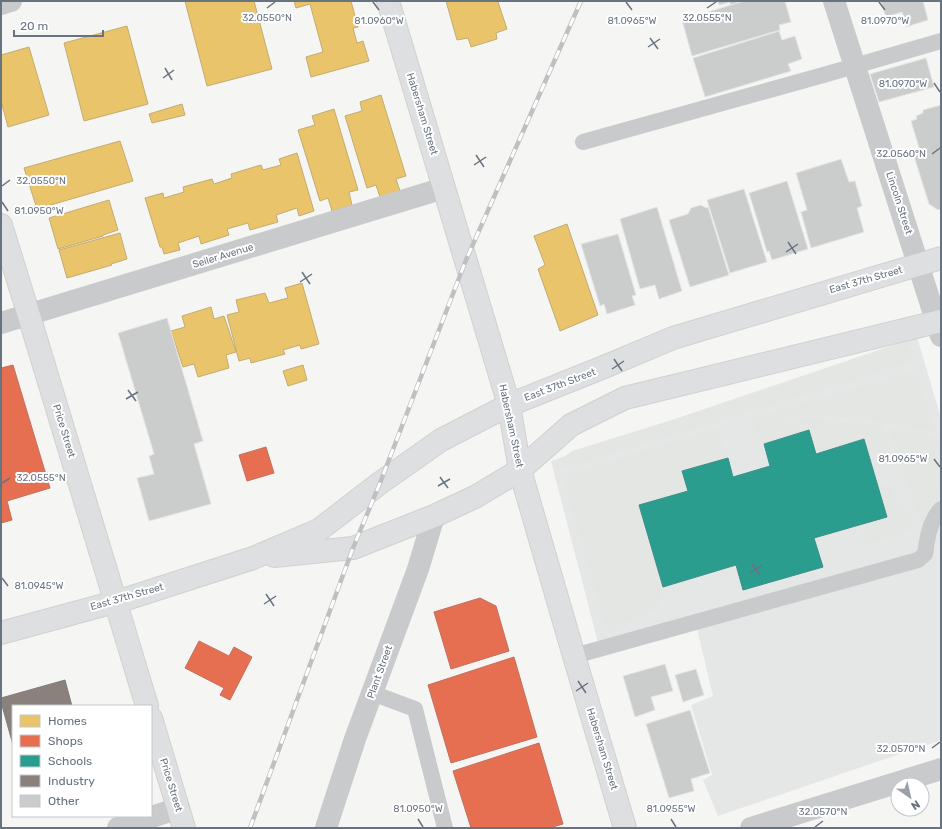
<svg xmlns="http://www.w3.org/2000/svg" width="942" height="829" font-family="Rubik,sans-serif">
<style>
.built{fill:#e5e6e6}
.green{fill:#e3e6e2}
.homes{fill:#e9c46a;stroke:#c2ac71}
.shops{fill:#e76f51;stroke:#c1705f}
.schools{fill:#2a9d8f;stroke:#3d908a}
.industry{fill:#8a817c;stroke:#807d7d}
.building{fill:#cbcccc;stroke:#e4e4e4}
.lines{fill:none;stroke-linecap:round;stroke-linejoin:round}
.secondary-casing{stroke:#d1d1d1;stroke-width:24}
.lane{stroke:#c9cacb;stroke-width:16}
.street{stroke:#c9cacb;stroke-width:22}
.secondary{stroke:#dedfe0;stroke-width:22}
.rail-casing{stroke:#bfc0c1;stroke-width:4.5}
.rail{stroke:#fff;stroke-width:3;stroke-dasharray:9;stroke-linecap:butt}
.ticks{fill:none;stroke:#687380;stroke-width:1.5}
.labels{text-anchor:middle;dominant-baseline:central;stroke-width:4;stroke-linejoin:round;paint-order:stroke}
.street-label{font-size:10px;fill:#687380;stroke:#fff}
.ticks-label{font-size:10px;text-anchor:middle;fill:#687380;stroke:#fff;stroke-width:4;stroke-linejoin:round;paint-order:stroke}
</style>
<rect width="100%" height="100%" fill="#f5f5f4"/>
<!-- built -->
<path class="built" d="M917,337L941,418V740L718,816L703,780L712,775L691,705L713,696L697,629L601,654L551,461Z"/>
<!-- green -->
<path class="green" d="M908,343L913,361L708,424L555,470L560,460L572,451L743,398Z
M916,371L934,431L876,420L808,414L794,416L785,420L757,434L752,419Z
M805,419L821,420L882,426L890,449L869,455L864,439L816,454L809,430L764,444L762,441L759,442L758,437L786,424Z
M889,428L932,436L937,439L941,455V490C930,500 926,512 922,526Z
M719,429L728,458L683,471L688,491L639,505L663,587L659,608L636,617L615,626L610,629L608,633L563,477Z
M890,483L898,509L908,506L915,529L866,544L860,525L886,517L878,487Z"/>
<!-- homes -->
<path class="homes" d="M185,1H254L272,69L207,86Z
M294,1H351L358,27L353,28L357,43L363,41L369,61L311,77L306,57L323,52L310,4L296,8Z
M446,1H500L498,2L507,29L496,33L497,39L471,47L468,38L457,40Z
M127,26L148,104L84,121L64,43Z
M29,47L49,115L8,127L1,101V55Z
M381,95L406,176L396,179L400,191L380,197L376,185L367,188L345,116L362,111L360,102Z
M182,104L185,115L152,123L149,114Z
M334,109L358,190L349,192L352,205L332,211L328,198L320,201L298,130L315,125L312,116Z
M120,141L133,181L37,209L24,168Z
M297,153L314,211L299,216L297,208L276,215L278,222L250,230L248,223L227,229L229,235L201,244L199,236L178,243L180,250L164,254L162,247H160L145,198L163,193L164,198L184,192L183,187L212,179L214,184L232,178L231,174L261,165L263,170L281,165L279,159Z
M109,200L118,230L103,235V236L58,249L49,218Z
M567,224L598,315L560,331L538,269L545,265L534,236Z
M120,233L127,259L111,264L112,265L67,278L59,250Z
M302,283L319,344L301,349L300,345L283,350L285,354L251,363L250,358L239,361L227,315L239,312L236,300L265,293L269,303L288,298L285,288Z
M211,307L214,319L224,316L236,352L226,355L229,368L198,377L194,364L183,367L171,331L185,327L182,316Z
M303,365L307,380L288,386L283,371Z"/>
<!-- shops -->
<path class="shops" d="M13,365L50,488L7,501L12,520L1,523V368Z
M266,447L274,473L247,481L239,455Z
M480,598L496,606L509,651L451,669L434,612Z
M199,641L229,656L234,647L252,657L230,700L220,695L224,688L185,668Z
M514,657L537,737L451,763L428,685Z
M539,743L563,824L549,828H471L453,771Z"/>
<!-- schools -->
<path class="schools" d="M809,430L816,454L864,439L887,517L814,538L823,567L743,590L736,565L663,587L639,505L688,491L682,471L728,458L733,477L770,466L764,444Z"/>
<!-- industry -->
<path class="industry" d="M65,680L72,706H13V745L1,702V698Z"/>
<!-- building -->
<path class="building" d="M718,1H742L730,5V2L719,5Z
M744,1H785L791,22L779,25L780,30L692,56L682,20Z
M881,1H923L928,20L906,27L902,12L886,17Z
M779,31L782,40L795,36L802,59L788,64L791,71L705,97L693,58Z
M926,58L934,87L879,102L870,74Z
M941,105V209L938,210L929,204L914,156L921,154L911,121L917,119L916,116L923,113V110Z
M841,159L849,182L855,181L862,206L857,208L864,232L811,248L801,212L807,210L796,173Z
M787,181L808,249L772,260L769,251L767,252L749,193Z
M744,189L767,262L730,273L707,200Z
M701,205L706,208L708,207L729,275L690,287L669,220L688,214L691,208Z
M657,207L682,291L659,299L655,285L640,289L620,219Z
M618,234L636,295L632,296L635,305L607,314L604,304L600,306L581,244Z
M167,318L203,441L194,444L211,504L149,521L137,478L154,474L149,456L154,454L118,333Z
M665,664L673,691L651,697L655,710L635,717L623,676Z
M696,669L704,695L683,702L675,675Z
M690,710L710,773L691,779L694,791L669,798L646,724Z"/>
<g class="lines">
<defs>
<path id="secondary" d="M388,1L509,405L520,470L574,656L625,828
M1,225C51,385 98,546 147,706
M274,556L353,548L434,516L475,497L520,470L571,425L625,398L941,321
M1,633L126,599L253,558L319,530L380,483L441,440L509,405L604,367L673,338L941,258
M151,718L184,828"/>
</defs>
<!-- secondary casing -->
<use href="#secondary" class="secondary-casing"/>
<!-- lane -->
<path class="lane" d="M583,142L827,74L941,41
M574,656L918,560L925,554C926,550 926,546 927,541C929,530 933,517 941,509
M372,693L415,709L445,828"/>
<!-- street -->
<path class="street" d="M834,1L941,336
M1,4L11,1
M1,323L444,188
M118,828L179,808
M326,828L355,739L418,569L434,516
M751,828L941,769"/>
<!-- secondary -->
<use href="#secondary" class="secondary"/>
<defs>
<path id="rail" d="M250,828L353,548L380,483L466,260L581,1"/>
</defs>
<!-- rail casing -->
<use href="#rail" class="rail-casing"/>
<!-- rail -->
<use href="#rail" class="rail"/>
</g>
<!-- ticks -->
<path class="ticks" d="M373,2L379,10M626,2L632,10M879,2L885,10M267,8L275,2M707,8L716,2M650,38L658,49M648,47L660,39M165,68L172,80M163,78L174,70M934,83L940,92M932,154L940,148M476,155L484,167M474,165L486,157M2,186L10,180M2,202L8,211M788,242L796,254M786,252L798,244M302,272L310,284M300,282L312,274M614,359L622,371M612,369L624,361M128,390L136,401M126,399L138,392M934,459L940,467M440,477L448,488M2,483L10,478M438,486L450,479M752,564L760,575M750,573L762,565M2,578L8,586M266,594L274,606M264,604L276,596M578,681L586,693M576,691L588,683M932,748L940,742M418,819L423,827M671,819L676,827M815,827L823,821"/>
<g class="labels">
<!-- street labels -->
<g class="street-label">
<text transform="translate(422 114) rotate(73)">Habersham Street</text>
<text transform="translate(899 203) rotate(72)">Lincoln Street</text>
<text transform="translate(223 256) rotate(-17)">Seiler Avenue</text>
<text transform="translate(866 280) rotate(-16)">East 37th Street</text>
<text transform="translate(560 385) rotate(-21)">East 37th Street</text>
<text transform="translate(511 426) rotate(78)">Habersham Street</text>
<text transform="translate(64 431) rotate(73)">Price Street</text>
<text transform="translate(127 597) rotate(-16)">East 37th Street</text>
<text transform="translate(380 672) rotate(-70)">Plant Street</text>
<text transform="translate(602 749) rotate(73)">Habersham Street</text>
<text transform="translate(171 785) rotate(73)">Price Street</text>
</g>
</g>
<g class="ticks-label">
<text x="267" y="21">32.0550°N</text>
<text x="707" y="21">32.0555°N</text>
<text x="379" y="24">81.0960°W</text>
<text x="632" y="24">81.0965°W</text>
<text x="885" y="24">81.0970°W</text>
<text x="903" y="87">81.0970°W</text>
<text x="901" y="157">32.0560°N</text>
<text x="41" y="184">32.0550°N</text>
<text x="39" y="214">81.0950°W</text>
<text x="903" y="462">81.0965°W</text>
<text x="41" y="481">32.0555°N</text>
<text x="39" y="589">81.0945°W</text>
<text x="901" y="752">32.0570°N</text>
<text x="418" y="812">81.0950°W</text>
<text x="671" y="812">81.0955°W</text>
<text x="823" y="815">32.0570°N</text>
</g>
<!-- border -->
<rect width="942" height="829" fill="none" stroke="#687380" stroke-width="4"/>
<!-- legend -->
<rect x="12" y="705" width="140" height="112" fill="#ffffff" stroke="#c3c7cc"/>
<rect x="20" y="715" width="20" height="12" fill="#e9c46a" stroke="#c3c7cc"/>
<text x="48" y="725" font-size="12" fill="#687380">Homes</text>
<rect x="20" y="735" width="20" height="12" fill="#e76f51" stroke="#c3c7cc"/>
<text x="48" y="745" font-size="12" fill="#687380">Shops</text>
<rect x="20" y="755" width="20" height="12" fill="#2a9d8f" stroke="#c3c7cc"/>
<text x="48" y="765" font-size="12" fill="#687380">Schools</text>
<rect x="20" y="775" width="20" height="12" fill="#8a817c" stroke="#c3c7cc"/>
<text x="48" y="785" font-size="12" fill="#687380">Industry</text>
<rect x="20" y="795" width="20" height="12" fill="#cbcccc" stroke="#c3c7cc"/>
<text x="48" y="805" font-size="12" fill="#687380">Other</text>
<!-- north arrow -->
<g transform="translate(910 797) rotate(146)"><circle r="19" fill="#ffffff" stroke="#c3c7cc"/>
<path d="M0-3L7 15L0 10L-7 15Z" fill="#99a0a9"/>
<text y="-6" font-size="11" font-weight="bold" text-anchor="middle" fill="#687380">N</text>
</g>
<!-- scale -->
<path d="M14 30v6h89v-6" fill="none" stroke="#687380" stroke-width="2"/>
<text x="20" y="30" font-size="12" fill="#687380" stroke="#ffffff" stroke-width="3" paint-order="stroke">20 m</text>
</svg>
